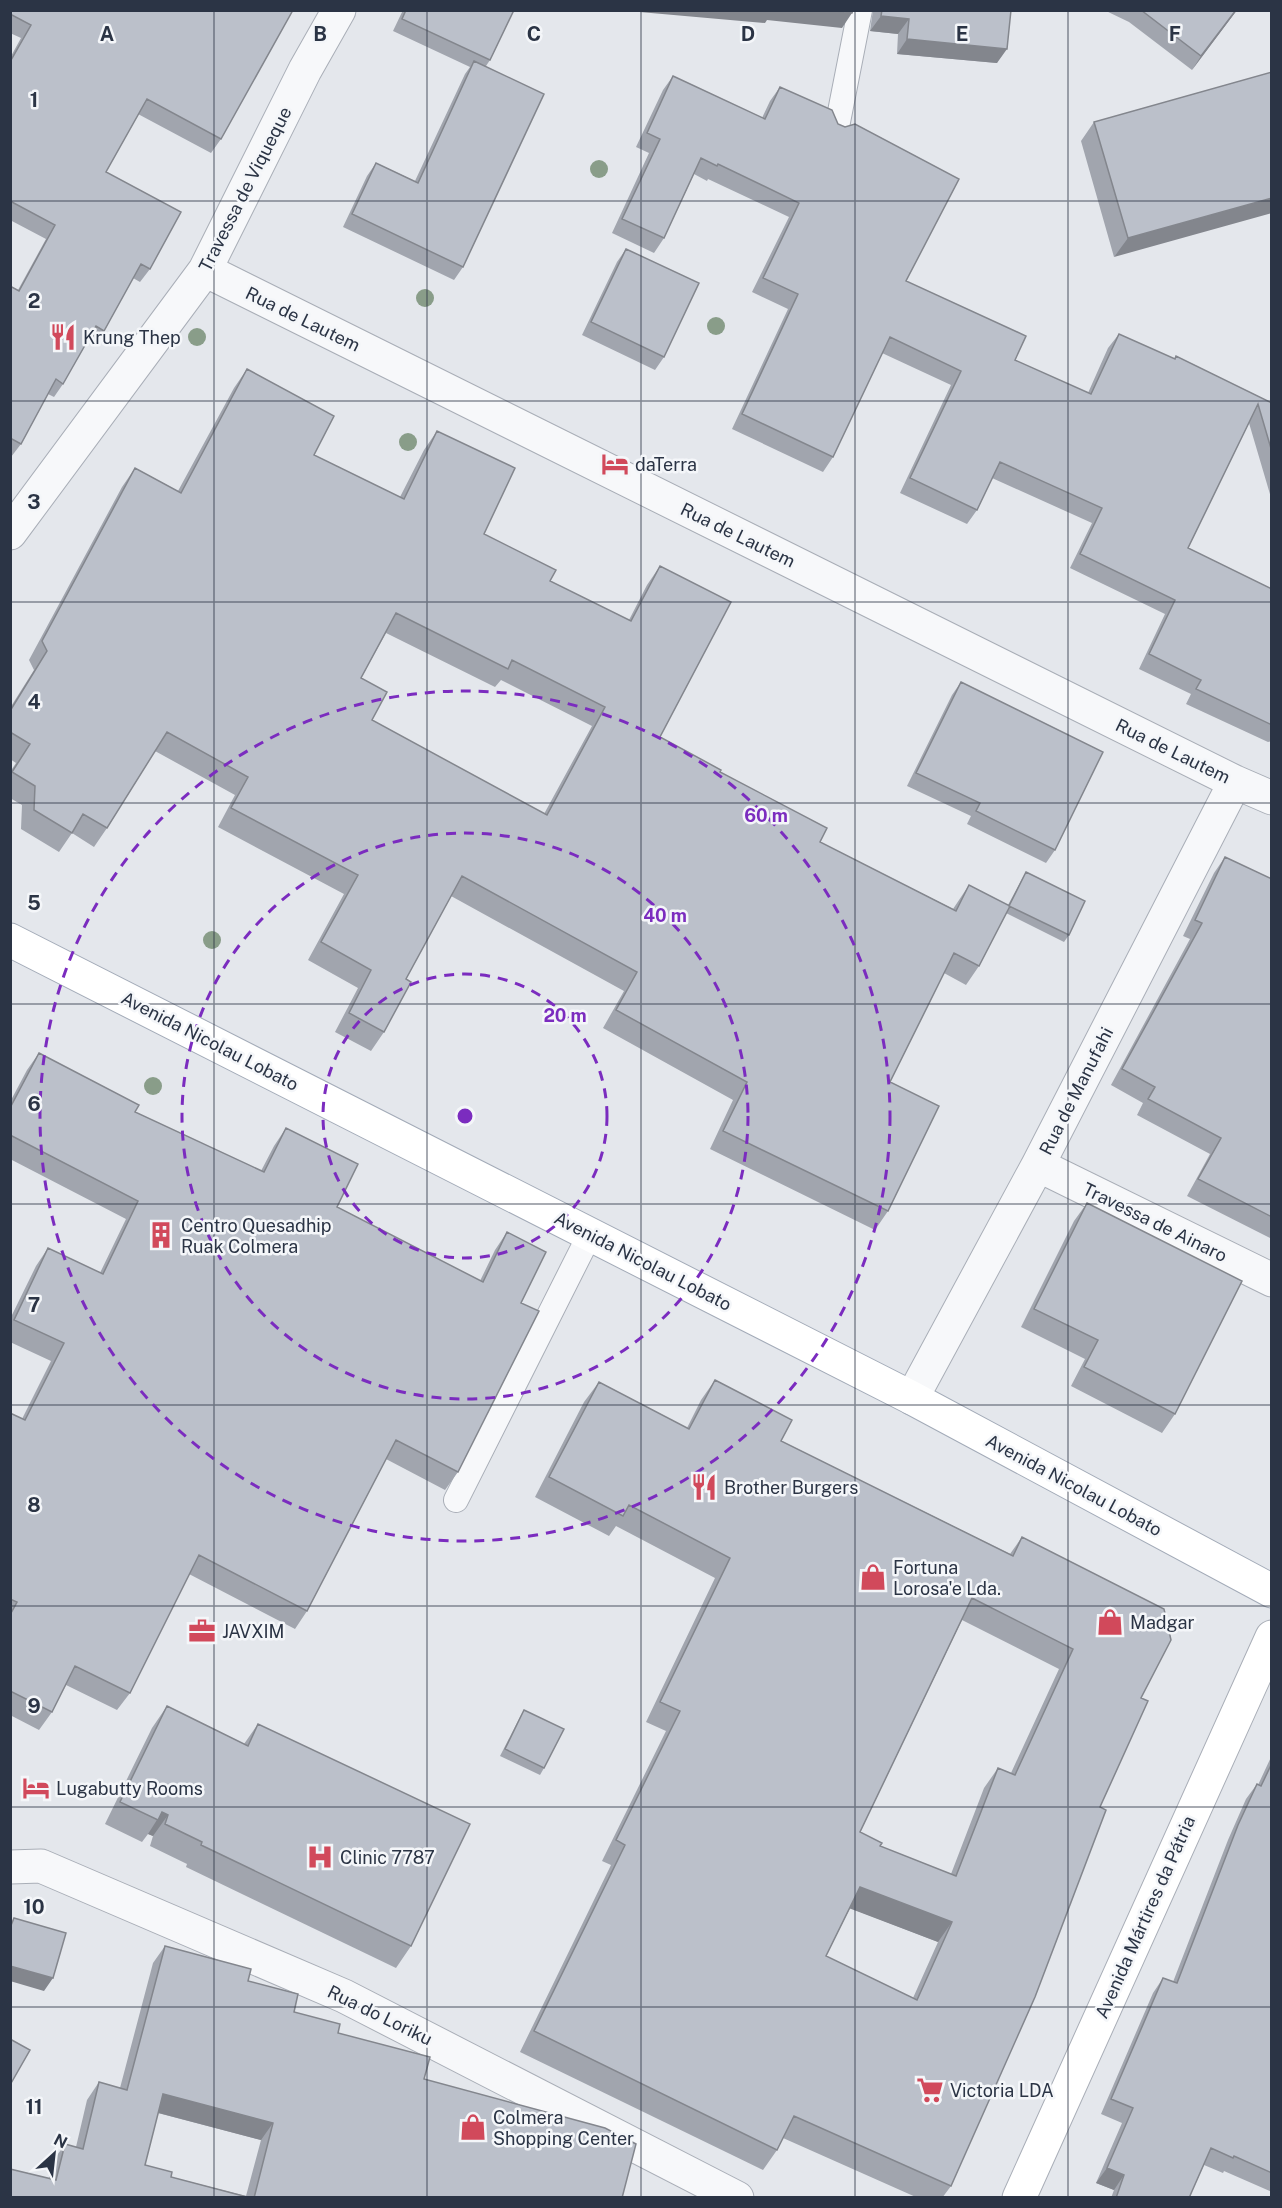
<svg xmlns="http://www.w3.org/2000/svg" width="1282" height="2208" font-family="'Public Sans',sans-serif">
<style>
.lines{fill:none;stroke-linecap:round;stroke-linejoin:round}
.service-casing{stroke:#a9aeb7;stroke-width:26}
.minor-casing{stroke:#a9aeb7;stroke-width:35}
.secondary-casing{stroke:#a9aeb7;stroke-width:35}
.primary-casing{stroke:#a3abb8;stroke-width:35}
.service{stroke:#f7f8fa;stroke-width:24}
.minor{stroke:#f7f8fa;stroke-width:33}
.secondary{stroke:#fff;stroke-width:33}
.primary{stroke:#fff;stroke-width:33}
.tree{fill:#899d89}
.wall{fill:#a1a5ae;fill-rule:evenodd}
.shaded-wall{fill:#83868d}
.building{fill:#bbc0ca;stroke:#83868d;stroke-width:1.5;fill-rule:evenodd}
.grid{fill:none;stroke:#2b3445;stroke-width:1.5;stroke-opacity:0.55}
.ring{fill:none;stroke:#7b2cbf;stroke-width:3;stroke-dasharray:10 8}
.labels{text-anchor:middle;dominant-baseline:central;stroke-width:5;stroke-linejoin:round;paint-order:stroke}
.street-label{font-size:18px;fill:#2b3445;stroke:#f4f6f9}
.poi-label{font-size:18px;fill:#2b3445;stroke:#f4f6f9;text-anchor:start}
.grid-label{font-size:20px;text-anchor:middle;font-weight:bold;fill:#2b3445;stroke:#f4f6f9;stroke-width:5;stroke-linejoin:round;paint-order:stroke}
.centre{fill:#7b2cbf;stroke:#f4f6f9;stroke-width:3}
.ring-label{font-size:18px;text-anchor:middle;font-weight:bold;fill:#7b2cbf;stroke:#f4f6f9;stroke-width:5;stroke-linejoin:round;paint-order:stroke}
</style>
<rect width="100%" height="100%" fill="#e4e7ec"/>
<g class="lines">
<defs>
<path id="service" d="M837,127L860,10
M456,1500L590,1234"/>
<path id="minor" d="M205,270L1235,782L1272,798
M10,533L205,270L305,70L339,10
M1038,1165L1272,1280
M912,1398L1038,1165L1235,782
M10,1867L41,1866L344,1996L737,2198"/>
<path id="secondary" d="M1019,2198L1272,1637"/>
<path id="primary" d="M10,940L912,1398L1272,1591"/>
</defs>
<!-- service casing -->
<use href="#service" class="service-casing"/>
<!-- minor casing -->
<use href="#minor" class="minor-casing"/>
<!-- secondary casing -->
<use href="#secondary" class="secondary-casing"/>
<!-- primary casing -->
<use href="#primary" class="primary-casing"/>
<!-- service -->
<use href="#service" class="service"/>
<!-- minor -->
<use href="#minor" class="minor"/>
<!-- secondary -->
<use href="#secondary" class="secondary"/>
<!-- primary -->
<use href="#primary" class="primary"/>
</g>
<!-- trees -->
<g class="tree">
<circle cx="599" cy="169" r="9"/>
<circle cx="425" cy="298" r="9"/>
<circle cx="716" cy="326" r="9"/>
<circle cx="197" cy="337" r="9"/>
<circle cx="408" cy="442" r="9"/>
<circle cx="212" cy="940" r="9"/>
<circle cx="153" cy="1086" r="9"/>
</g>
<!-- wall -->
<path class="wall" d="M10,10L221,139L211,153L138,114L106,172L150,269L140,282L133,278L104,331L95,344L88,340L63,384L54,397L48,394L21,444L11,457L10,286L18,290L46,239L10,220V58L21,38L10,33Z
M403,10H514L490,60L486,66L463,267L454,280L343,227L367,176L376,163L415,181L465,74L470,67L393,31Z
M873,10H1011L997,63L897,54L898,34L870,31Z
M1104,10H1237L1192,70L1129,22Z
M1272,72L1114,257L1081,141L1094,122Z
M673,76L762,118L770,101L780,87L906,281L1015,360L1088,393L1108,348L1119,334L1174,359L1176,356L1272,403V501L1249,423L1188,548L1272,589V741L1268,742L1186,704L1191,694L1139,669L1165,614L1070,568L1092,523L992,478L977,510L967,524L900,493L951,385L882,353L833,457L823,472L732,429L788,309L752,292L789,217L708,179L707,181L694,174L664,238L654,253L612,233L649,153L636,147L663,90Z
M626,249L664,357L655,370L582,335L617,262Z
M247,369L314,455L400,497L424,450L437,431L484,534L550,581L629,620L647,585L660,566V737L720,772L820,842L953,909L969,885L1008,905L1022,879L1026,872L1069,935L1064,942L1006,913L979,966L966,985L944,973L890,1082L888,1211L875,1230L710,1149L733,1100L603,1028L624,991L451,896L406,979L384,1032L371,1051L335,1032L358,988L308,960L344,894L218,827L235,795L155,751L107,828L94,847L72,833L59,852L21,829L22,805L10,798V772L16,763L10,759V708L34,670L29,660L122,487L135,468L178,491L234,388ZM386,633L495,687L501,680L592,726L544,814L372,720L361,678Z
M961,682L1055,850L1046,863L967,824L971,816L907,786L952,695Z
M1225,857L1272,879V1239L1187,1196L1210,1154L1137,1115L1143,1103L1111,1085L1190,939L1183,936L1214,873Z
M39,1053L135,1112L261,1171L274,1146L286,1128L337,1207L480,1281L495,1250L507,1232L521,1303L458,1472L445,1490L386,1459L307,1611L295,1629L189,1574L130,1693L117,1710L66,1685L52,1712L39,1730L10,1715V1413L22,1419L51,1361L10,1342V1319L36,1266L48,1248L100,1273L126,1219L10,1159V1102L27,1070Z
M1087,1203L1175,1414L1162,1433L1071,1386L1085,1359L1021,1327L1074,1221Z
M715,1380L781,1441L1010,1554L1022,1537L1141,1698L951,2186L942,2198H918L783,2138L777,2150L763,2170L520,2052L611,1865L602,1861L666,1731L646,1722L715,1578L616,1526L609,1536L535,1497L584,1402L599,1382L687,1428L701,1400ZM962,1620L1059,1669L1011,1773L998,1768L984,1788L951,1874L880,1846L860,1832ZM850,1908L938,1942L913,1998L826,1956Z
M167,1706L244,1744L258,1724L411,1946L396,1968L186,1867L187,1864L150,1846L153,1836L148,1834L142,1842L105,1824L152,1728Z
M524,1710L544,1768L540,1775L500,1756L520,1717Z
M1272,1755V2192L1224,2171L1223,2173L1204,2165L1189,2198H1111L1114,2190L1096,2183L1122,2123L1101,2114L1153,1993L1163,1978L1173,1982L1228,1840L1246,1799L1257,1784L1258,1785Z
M165,1946L248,1981L294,2012L338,2033L424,2079L622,2198H10L49,2179L53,2161L65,2144L76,2147L87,2100L99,2082L120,2088L153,1963ZM158,2113L261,2140L246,2196L171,2177L145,2165Z"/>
<!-- shaded-wall -->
<path class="shaded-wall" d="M617,10H827L852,13L842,28L767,20L765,23Z
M1236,10H1237L1192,70L1201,56Z
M881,16L909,19L898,34L870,31Z
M907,39L1007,49L997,63L897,54Z
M1272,198V213L1114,257L1128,238Z
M162,1812L168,1815L153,1836L148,1834Z
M860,1887L952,1922L938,1942L846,1907Z
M10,1966L53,1978L44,1991L10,1981Z
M163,2094L273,2123L261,2140L151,2111Z
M1107,2168L1124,2175L1114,2190L1096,2183Z"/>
<!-- building -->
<path class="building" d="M10,10H293L221,139L147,99L106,172L181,212L150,269L141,264L104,331L96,326L63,384L56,379L21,444L10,438V286L19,291L55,225L10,201V62L31,25L10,14Z
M406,10H514L490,60L402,19Z
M827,10H853L852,13Z
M882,10H1011L1007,49L907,39L909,19L881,16Z
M1141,10H1236L1201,56Z
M474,61L544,94L463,267L352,214L376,163L418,183Z
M1272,72V198L1128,238L1094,122Z
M673,76L765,119L780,87L832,110L838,124L845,127L855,124L959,179L906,281L1026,336L1015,360L1091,394L1119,334L1175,359L1176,356L1272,403V452L1258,404L1188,548L1272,589V725L1196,689L1201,680L1149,654L1175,600L1080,554L1102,508L1000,462L977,510L910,478L961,371L890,337L833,457L742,414L798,294L763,278L799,203L718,164L717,166L701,158L664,238L622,219L660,139L647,133Z
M626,249L699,283L664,357L591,322Z
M247,369L334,416L314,455L404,499L437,431L515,468L484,534L556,570L550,581L631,621L660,566L731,602L660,737L721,770L720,772L827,828L820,842L956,911L969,885L1010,906L979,966L954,953L890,1082L939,1106L888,1211L723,1131L747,1082L616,1010L637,972L462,876L406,979L411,982L384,1032L349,1013L371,970L321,942L358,875L231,808L248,777L167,732L107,828L83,814L72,833L34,810L35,786L12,772L30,744L10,732V711L47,651L42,641L135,468L181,493ZM396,613L508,669L512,660L605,707L547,815L372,720L387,692L361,678Z
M961,682L1103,752L1055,850L976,811L980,803L916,773Z
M1225,857L1272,879V1217L1198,1179L1221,1138L1148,1099L1155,1087L1122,1069L1202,923L1195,920Z
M1026,872L1085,901L1069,935L1009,906Z
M39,1053L139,1105L135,1112L264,1172L286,1128L358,1164L337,1207L483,1282L507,1232L546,1252L521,1303L539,1311L458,1472L396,1440L307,1611L199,1555L130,1693L75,1666L52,1712L10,1691V1615L17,1602L10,1599V1413L25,1420L64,1343L14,1320L48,1248L103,1274L138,1201L10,1135V1108Z
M1087,1203L1242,1281L1175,1414L1084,1367L1098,1340L1034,1309Z
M715,1380L792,1420L781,1441L1013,1556L1022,1537L1164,1609L1171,1640L1141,1698L1148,1701L1100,1807L1106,1810L1035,1997L951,2186L794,2116L777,2150L534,2031L625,1845L616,1840L680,1711L660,1702L730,1558L629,1505L623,1516L549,1477L599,1382L689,1429ZM972,1598L1073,1649L1015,1775L998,1768L956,1876L880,1846L882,1843L860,1832ZM860,1887L952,1922L917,2000L826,1956Z
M167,1706L248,1746L258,1724L470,1824L411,1946L201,1845L202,1842L165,1824L168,1815L162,1812L158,1820L120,1802Z
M524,1710L564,1729L544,1768L505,1749Z
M1272,1763V2173L1234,2156L1233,2158L1211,2148L1189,2198H1116L1124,2175L1107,2168L1133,2108L1111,2099L1163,1978L1177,1983L1238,1825L1257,1784L1261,1786Z
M14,1918L66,1933L53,1978L10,1966V1928Z
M165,1946L251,1969L248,1981L298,1994L294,2012L340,2024L338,2033L430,2057L424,2079L605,2128L636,2144L622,2198H254L273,2123L163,2094L145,2165L172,2172L171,2177L251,2198H10V2169L56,2180L65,2144L83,2149L99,2082L127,2090Z
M10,2039L30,2050L10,2085Z"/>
<!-- grid -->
<path class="grid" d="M214,10V2198M427,10V2198M641,10V2198M855,10V2198M1068,10V2198M10,201H1272M10,401H1272M10,602H1272M10,803H1272M10,1004H1272M10,1204H1272M10,1405H1272M10,1606H1272M10,1807H1272M10,2007H1272"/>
<!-- distance rings -->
<g class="ring">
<circle cx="465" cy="1116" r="142"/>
<circle cx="465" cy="1116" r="283"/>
<circle cx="465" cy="1116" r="425"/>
</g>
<!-- icons -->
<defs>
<symbol id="restaurant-bare" viewBox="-9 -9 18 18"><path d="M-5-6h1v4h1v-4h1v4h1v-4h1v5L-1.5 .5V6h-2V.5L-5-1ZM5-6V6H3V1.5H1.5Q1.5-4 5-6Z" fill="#d1495b" stroke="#f4f6f9" stroke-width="2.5" paint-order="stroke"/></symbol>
<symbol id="hotel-bare" viewBox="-9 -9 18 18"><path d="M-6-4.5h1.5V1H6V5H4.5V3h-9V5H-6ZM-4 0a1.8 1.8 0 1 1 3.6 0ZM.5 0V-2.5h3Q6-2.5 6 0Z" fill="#d1495b" stroke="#f4f6f9" stroke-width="2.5" paint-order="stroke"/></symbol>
<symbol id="building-bare" viewBox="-9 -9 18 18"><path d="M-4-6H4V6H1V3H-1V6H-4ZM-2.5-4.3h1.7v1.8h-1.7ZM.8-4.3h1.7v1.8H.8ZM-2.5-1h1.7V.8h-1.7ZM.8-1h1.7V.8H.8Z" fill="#d1495b" stroke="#f4f6f9" stroke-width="2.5" paint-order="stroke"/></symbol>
<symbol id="shop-bare" viewBox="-9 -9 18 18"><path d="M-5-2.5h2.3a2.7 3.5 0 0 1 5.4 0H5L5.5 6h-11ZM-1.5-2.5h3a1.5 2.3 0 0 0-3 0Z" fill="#d1495b" stroke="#f4f6f9" stroke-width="2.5" paint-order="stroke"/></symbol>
<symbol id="office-bare" viewBox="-9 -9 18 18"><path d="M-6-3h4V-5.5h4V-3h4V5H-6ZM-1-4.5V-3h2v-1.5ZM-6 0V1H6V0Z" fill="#d1495b" stroke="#f4f6f9" stroke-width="2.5" paint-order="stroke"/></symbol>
<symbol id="hospital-bare" viewBox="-9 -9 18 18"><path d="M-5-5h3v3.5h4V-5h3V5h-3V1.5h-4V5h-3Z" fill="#d1495b" stroke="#f4f6f9" stroke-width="2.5" paint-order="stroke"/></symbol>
<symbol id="supermarket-bare" viewBox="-9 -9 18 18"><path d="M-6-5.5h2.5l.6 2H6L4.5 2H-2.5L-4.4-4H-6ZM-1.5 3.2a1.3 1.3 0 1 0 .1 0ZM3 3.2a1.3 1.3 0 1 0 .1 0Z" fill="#d1495b" stroke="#f4f6f9" stroke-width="2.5" paint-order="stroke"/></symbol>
</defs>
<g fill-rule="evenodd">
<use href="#restaurant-bare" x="44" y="318" width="38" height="38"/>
<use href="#hotel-bare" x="596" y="445" width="38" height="38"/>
<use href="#building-bare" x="142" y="1216" width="38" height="38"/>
<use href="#restaurant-bare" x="685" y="1468" width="38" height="38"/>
<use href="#shop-bare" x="854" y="1558" width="38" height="38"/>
<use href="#shop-bare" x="1091" y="1603" width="38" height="38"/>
<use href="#office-bare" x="183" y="1612" width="38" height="38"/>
<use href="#hotel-bare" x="17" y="1769" width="38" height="38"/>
<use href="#hospital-bare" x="301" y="1838" width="38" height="38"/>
<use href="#supermarket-bare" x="911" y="2071" width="38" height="38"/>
<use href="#shop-bare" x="454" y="2108" width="38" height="38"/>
</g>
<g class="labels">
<!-- street labels -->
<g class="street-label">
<text transform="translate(245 189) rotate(-63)">Travessa de Viqueque</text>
<text transform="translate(303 319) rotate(26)">Rua de Lautem</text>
<text transform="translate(738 535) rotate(26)">Rua de Lautem</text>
<text transform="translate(1173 751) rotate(26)">Rua de Lautem</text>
<text transform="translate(210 1041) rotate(27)">Avenida Nicolau Lobato</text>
<text transform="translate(1076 1091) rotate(-63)">Rua de Manufahi</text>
<text transform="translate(1155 1222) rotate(26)">Travessa de Ainaro</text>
<text transform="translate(643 1261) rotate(27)">Avenida Nicolau Lobato</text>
<text transform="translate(1074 1485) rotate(28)">Avenida Nicolau Lobato</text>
<text transform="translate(1145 1917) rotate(-66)">Avenida Mártires da Pátria</text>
<text transform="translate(380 2015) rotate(26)">Rua do Loriku</text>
</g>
<!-- poi labels -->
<g class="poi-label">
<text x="83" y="337">Krung Thep</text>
<text x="635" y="464">daTerra</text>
<text x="181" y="1225">Centro Quesadhip<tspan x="181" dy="21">Ruak Colmera</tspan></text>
<text x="724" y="1487">Brother Burgers</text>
<text x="893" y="1567">Fortuna<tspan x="893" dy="21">Lorosa'e Lda.</tspan></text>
<text x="1130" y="1622">Madgar</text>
<text x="222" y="1631">JAVXIM</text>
<text x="56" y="1788">Lugabutty Rooms</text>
<text x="340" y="1857">Clinic 7787</text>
<text x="950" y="2090">Victoria LDA</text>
<text x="493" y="2117">Colmera<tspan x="493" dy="21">Shopping Center</tspan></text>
</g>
</g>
<g class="grid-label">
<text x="107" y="41">A</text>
<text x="320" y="41">B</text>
<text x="534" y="41">C</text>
<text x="748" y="41">D</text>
<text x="962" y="41">E</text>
<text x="1175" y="41">F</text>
<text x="34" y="107">1</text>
<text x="34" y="308">2</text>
<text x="34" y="509">3</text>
<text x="34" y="709">4</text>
<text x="34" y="910">5</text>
<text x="34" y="1111">6</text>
<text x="34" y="1312">7</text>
<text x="34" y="1512">8</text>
<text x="34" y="1713">9</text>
<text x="34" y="1914">10</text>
<text x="34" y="2114">11</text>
</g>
<circle cx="465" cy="1116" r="9" class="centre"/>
<g class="ring-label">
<text x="766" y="822">60 m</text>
<text x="665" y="922">40 m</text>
<text x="565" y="1022">20 m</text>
</g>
<!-- border -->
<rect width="1282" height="2208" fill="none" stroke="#2b3445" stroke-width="24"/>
<!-- north arrow -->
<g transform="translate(54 2154) rotate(27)" stroke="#f4f6f9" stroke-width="4.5" paint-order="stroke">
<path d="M0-4.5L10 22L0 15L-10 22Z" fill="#2b3445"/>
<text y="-9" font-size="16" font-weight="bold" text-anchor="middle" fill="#2b3445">N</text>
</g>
</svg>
